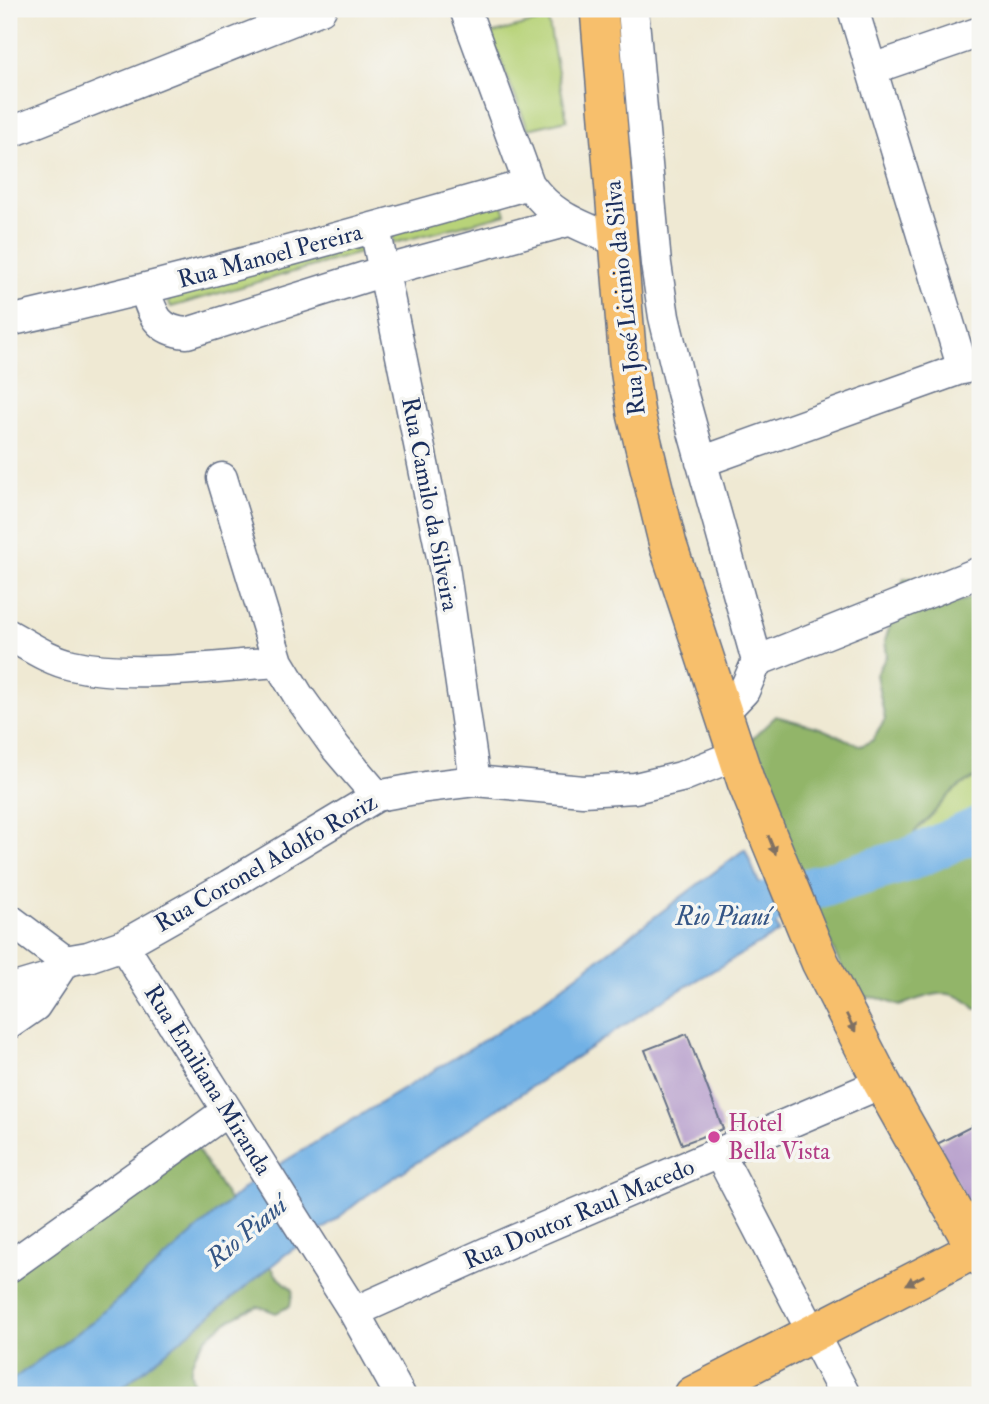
<svg xmlns="http://www.w3.org/2000/svg" width="989" height="1404" font-family="'IM FELL Double Pica',serif">
<style>
.green{fill:#b8d379;stroke:#6a816c;stroke-width:2}
.forest{fill:#92b569;stroke:#567264;stroke-width:2}
.water{fill:#71b1e5;stroke:#4670a2;stroke-width:2}
.lines{fill:none;stroke-linecap:round;stroke-linejoin:round}
.river{stroke:#71b1e5;stroke-width:44}
.building{fill:#b59ccb}
.minor-casing{stroke:#657087;stroke-width:33}
.major-casing{stroke:#657087;stroke-width:40}
.minor{stroke:#fff;stroke-width:30}
.major{stroke:#f7bf6c;stroke-width:37}
.oneway{fill:#7e7064}
.hotel-dot{fill:#d1479c;stroke:#f6f6f2;stroke-width:2.5}
.labels{text-anchor:middle;dominant-baseline:central;stroke-width:7;stroke-linejoin:round;paint-order:stroke}
.street-label{font-size:24px;fill:#1b2f5e;stroke:#f6f6f2}
.hotel-label{font-size:24px;fill:#b23c85;stroke:#f6f6f2;text-anchor:start}
.water-label{font-size:26px;font-style:italic;fill:#355686;stroke:#f6f6f2}
</style>
<rect width="100%" height="100%" fill="#f6f6f2"/>
<filter id="ink" filterUnits="userSpaceOnUse"><feTurbulence type="fractalNoise" baseFrequency=".0143" numOctaves="2"/><feDisplacementMap in="SourceGraphic" scale="14" xChannelSelector="R" yChannelSelector="G"/><feConvolveMatrix kernelMatrix="1 2 1 2 8 2 1 2 1" color-interpolation-filters="sRGB"/></filter>
<filter id="wash" filterUnits="userSpaceOnUse"><feTurbulence type="fractalNoise" baseFrequency=".00686" numOctaves="4" result="noise"/><feDisplacementMap in="SourceGraphic" scale="28" xChannelSelector="R" yChannelSelector="G"/><feGaussianBlur stdDeviation="1.57" result="paint"/><feColorMatrix in="noise" values="0 0 0 0 0 0 0 0 0 0 0 0 0 0 0 0 0 1.4 0 .05"/><feComposite in="paint" operator="in"/></filter>
<g filter="url(#wash)">
<rect width="100%" height="100%" fill="#efe9d3"/>
<!-- green -->
<path class="green" d="M548,19L567,120L528,129L490,34Z
M498,191L506,214L394,243L390,219Z
M356,229L366,251L171,307L162,287Z
M980,776V853L927,862L910,859C910,851 910,840 915,832C918,827 926,822 930,817C946,798 956,784 980,776Z"/>
<!-- forest -->
<path class="forest" d="M904,578L928,579L940,596L957,603L980,594V776C956,784 946,798 930,817C926,822 918,826 915,832C910,840 910,850 910,859L927,862L980,853V1009H975C952,983 927,996 899,1006L878,998L855,996L739,751L776,716L820,728L861,746L873,740L885,719L876,675L887,655L885,641Z
M196,1147L277,1276L293,1290L290,1306L276,1313L258,1306C232,1316 194,1338 191,1369C190,1374 193,1381 194,1386L207,1395H214H9V1269Z"/>
<!-- water -->
<path class="water" d="M745,849L779,932L658,1003L366,1196L325,1228L286,1254L113,1395H9V1382L97,1318L252,1181L520,1018Z"/>
<g class="lines">
<!-- river -->
<path class="river" d="M713,926L784,897L910,859L980,828"/>
</g>
<g id="blocks">
<!-- building -->
<path class="building" d="M687,1034L723,1129L682,1144L645,1050Z
M974,1125L980,1137V1226L937,1144Z"/>
</g>
</g>
<g filter="url(#ink)">
<use href="#blocks" fill-opacity="0" stroke="#657087" stroke-width="2"/>
<g class="lines">
<defs>
<path id="minor" d="M465,9L529,184C553,218 580,225 617,241
M633,9L656,264L664,317L682,392L757,661L744,691L723,713
M853,9L963,369
M872,69L980,32
M9,133L321,9
M375,228L444,567L475,781
M145,289C152,315 158,331 187,333L384,271L568,221
M9,321C184,281 356,233 529,184
M701,462L980,362
M222,478L278,662L298,695L336,748L377,796
M9,635C29,646 49,660 72,665C132,679 216,666 278,662
M757,661L980,572
M9,919L65,961
M123,945L354,1312L400,1395
M9,994L18,987L55,976
M9,1024L35,1006L65,961L88,957L123,945L229,885L377,796L426,787L475,781L583,791L635,788L681,777L736,755
M719,1153L845,1395
M9,1267L227,1111
M354,1312L508,1243L882,1083"/>
<path id="major" d="M599,9L628,362L636,414L668,545L746,782L820,962L882,1083L980,1257
M693,1395L976,1249"/>
</defs>
<!-- minor casing -->
<use href="#minor" class="minor-casing"/>
<!-- major casing -->
<use href="#major" class="major-casing"/>
<!-- minor -->
<use href="#minor" class="minor"/>
<!-- major -->
<use href="#major" class="major"/>
</g>
<!-- one-way arrows -->
<defs><path id="oneway-solid" d="M-6-.8H1V-3.2L6.5 0L1 3.2V.8H-6Z" transform="scale(1.75)"/></defs>
<g class="oneway">
<use href="#oneway-solid" transform="translate(772 845) rotate(68)"/>
<use href="#oneway-solid" transform="translate(851 1023) rotate(63)"/>
<use href="#oneway-solid" transform="translate(915 1280) rotate(153)"/>
</g>
</g>
<!-- markers -->
<circle class="hotel-dot" cx="714" cy="1137" r="7"/>
<g class="labels">
<!-- street labels -->
<g class="street-label">
<text transform="translate(270 256) rotate(-15)">Rua Manoel Pereira</text>
<text transform="translate(625 298) rotate(-96)">Rua José Licinio da Silva</text>
<text transform="translate(430 504) rotate(79)">Rua Camilo da Silveira</text>
<text transform="translate(266 863) rotate(-30)">Rua Coronel Adolfo Roriz</text>
<text transform="translate(208 1080) rotate(58)">Rua Emiliana Miranda</text>
<text transform="translate(579 1214) rotate(-23)">Rua Doutor Raul Macedo</text>
</g>
<!-- hotel labels -->
<g class="hotel-label">
<text x="728" y="1123">Hotel<tspan x="728" dy="28">Bella Vista</tspan></text>
</g>
<!-- water labels -->
<g class="water-label">
<text x="723" y="917">Rio Piauí</text>
<text transform="translate(247 1232) rotate(-40)">Rio Piauí</text>
</g>
</g>
<!-- margin -->
<rect width="989" height="1404" fill="none" stroke="#f6f6f2" stroke-width="35"/>
</svg>
